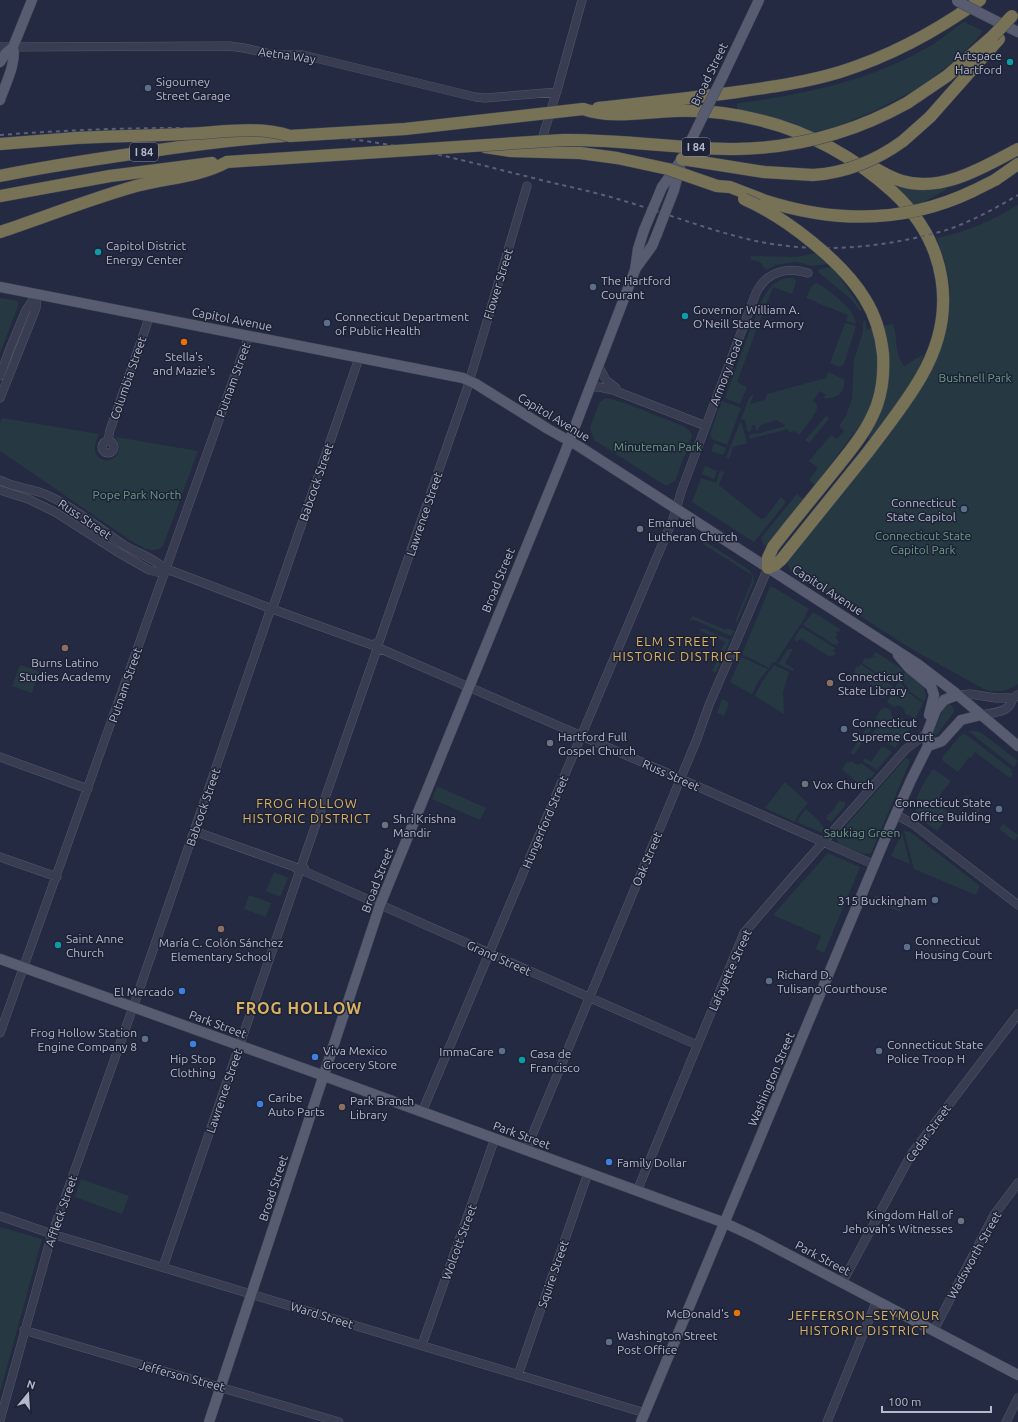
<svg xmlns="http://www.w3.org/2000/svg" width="1018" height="1422" font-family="Ubuntu,sans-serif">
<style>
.green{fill:#263942}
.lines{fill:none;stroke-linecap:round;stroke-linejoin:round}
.minor-casing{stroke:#53586b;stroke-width:9}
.major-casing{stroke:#42465a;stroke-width:11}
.highway-casing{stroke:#404558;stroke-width:13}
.minor{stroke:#393d51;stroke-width:8}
.major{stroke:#575c71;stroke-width:10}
.highway{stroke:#777255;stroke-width:12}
.rail{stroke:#5a6078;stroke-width:2;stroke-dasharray:4 4;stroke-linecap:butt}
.major-bridge-casing{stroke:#42465a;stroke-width:11;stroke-linecap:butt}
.highway-bridge-casing{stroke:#404558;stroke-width:13;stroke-linecap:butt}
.major-bridge{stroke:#575c71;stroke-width:10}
.highway-bridge{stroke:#777255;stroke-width:12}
.culture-dot{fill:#0f9aa8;stroke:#1d2236;stroke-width:1.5}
.service-dot{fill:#5c6f8a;stroke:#1d2236;stroke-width:1.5}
.food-dot{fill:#e8710a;stroke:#1d2236;stroke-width:1.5}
.worship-dot{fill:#6b7280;stroke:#1d2236;stroke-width:1.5}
.education-dot{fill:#8d6e63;stroke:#1d2236;stroke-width:1.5}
.shop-dot{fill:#3f7fe0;stroke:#1d2236;stroke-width:1.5}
.labels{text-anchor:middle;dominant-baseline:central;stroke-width:3;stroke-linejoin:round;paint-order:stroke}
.shield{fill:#1d2236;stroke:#878c9e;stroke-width:1}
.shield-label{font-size:11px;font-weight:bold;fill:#b5b9cb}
.street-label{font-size:12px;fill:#b5b9cb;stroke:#1d2236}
.poi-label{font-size:12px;fill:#b5b9cb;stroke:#1d2236;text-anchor:start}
.park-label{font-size:12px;fill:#6b9d82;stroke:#1d2236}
.neighbourhood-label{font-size:13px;letter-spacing:1px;fill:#dab161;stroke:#1d2236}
.district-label{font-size:16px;font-weight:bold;letter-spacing:1px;fill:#dab161;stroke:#1d2236}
</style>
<rect width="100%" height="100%" fill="#242a41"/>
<!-- green -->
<path class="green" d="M964,22L983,31L977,39L954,61L917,89L876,110L836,127L813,132L793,123L758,114L737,109V104L739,103C806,94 873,80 932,45C943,38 953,29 964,22Z
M886,181C912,189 918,191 945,187L947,189L915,207Z
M1018,205V684C1008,691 996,694 984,689L915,651L794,574C789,570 787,565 788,559L931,370C946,340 955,304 947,271C945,260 940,249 937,238C966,232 993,220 1018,205Z
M817,253L828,264L812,266L797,262L787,263L776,265L766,270L760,262L750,259L751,256L796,257Z
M831,267L835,270L862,310L860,311L851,299L818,272L819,269Z
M787,278H794L796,282L792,294L773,287L758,325L753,324C760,305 765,283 787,278Z
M815,283C822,283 844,303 850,310C853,314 855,319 856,324L846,321L848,315L817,303V302L806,298L811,287Z
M0,298L18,301V306L0,353Z
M865,320L867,329L872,328L876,342L878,367L875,393L866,417L815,485L809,480L818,468L809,461L831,435L837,439L844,431L839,426L846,416L852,399L854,360L863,332V322Z
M845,323L856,326L844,364L840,367L830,363Z
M893,324C898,338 894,354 904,366L924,354L918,371L908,388L870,440L868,438L880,413L884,399L882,326Z
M752,325L757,328L737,382L747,387L740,404L725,398Z
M828,372L844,379C846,393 836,400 823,398L826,395L820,391L813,401C814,402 817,404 817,406C819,411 803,430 799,435L794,431L789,433L788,429L750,439L749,435L756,433L757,434L785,426L783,424L776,420L761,425L757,431L756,430L755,425H752L751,431L748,432L745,420L741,419L750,396L754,395L750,404L765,400L767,394L826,378Z
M608,398L630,405L685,427V428L690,431L692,436L675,481L666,486L594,440L590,427L600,402L604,399Z
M722,401L741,408L727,445L712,439L710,434Z
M826,416L829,418L828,420L809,443L805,440Z
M2,418L99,434C97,439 94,445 95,450C97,464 117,463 119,450C120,445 117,441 116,437L198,451L163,546C152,555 143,547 133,542L0,451V423Z
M740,422L742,424L747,443L733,447L729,459L726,458Z
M714,443L726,448L723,455L711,451Z
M705,466L717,471L714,479L702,474Z
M720,471L724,472L719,485L761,519L765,518L781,497L786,502L754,542L692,502L701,478L716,483Z
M797,494L803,499L769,542L764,546L761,538Z
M703,540L749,570L753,576L754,582L737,622L735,621L752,581V575L703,544Z
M770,587H773L809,609L805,615L806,616L775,663L773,662L769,668L742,654Z
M813,612L840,629L839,633L836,631L835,632L837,634L836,638L839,642L836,646L803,625Z
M693,614V616L726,630L727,628L734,631L731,636L694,620L690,621Z
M803,628L835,648L833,651L836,653L834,655L831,656L830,657L801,639L796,642V640L794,639L800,629Z
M700,629H704L730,640L716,672L712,671L725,642L699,630Z
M788,649H792V651L785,663L794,669L793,671L778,664Z
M876,652L903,670L894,684L862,663L865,658L869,659L873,656L876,658V657L873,655Z
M741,657L768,669L759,680L752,694L730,682Z
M860,664L892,685L893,687L886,697L879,698L883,692L854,674L856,666L858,668Z
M20,665L39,671L32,693L12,686Z
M774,665L789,672L783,692L784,714L755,696L762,682Z
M907,672L924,687L926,696L924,702L909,691L906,685L900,680L904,673Z
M899,681L902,684L909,693L923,703L915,720L911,717V716L905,714C905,707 900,704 894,707L887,702Z
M722,699L728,702L729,704L724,716L717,713Z
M946,704H949L953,707L954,712L932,741L930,739Z
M885,707L891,711C891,717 896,721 902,718L907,723V722L912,724L910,728L895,748L873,733L877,726L873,723L881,709L882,710L883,708Z
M869,724L873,726L854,755L849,752H851Z
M977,731L983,734L1018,761L1014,767L968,731Z
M964,733L1012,770L1011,772L1013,774L1010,778L975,752L971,758L969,757L958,772L943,761L942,758L958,738Z
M882,746L892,752L877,770L863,761L865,758L871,762Z
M907,758L910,761L908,766L871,853L864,854L839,844L837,839L838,835L905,759Z
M850,761L858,765L861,763L875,773L862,787L842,769L847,762L849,763Z
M933,769L951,781L939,796L940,797L936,803L950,814L937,831C931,826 922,821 918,815C910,802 926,779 933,769Z
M785,782L808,803L798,815L795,822L765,808Z
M437,786L486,808L480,820L432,799Z
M966,795L982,807L978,813L962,800Z
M839,801L845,802V806L831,822L826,819L827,816L834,809Z
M806,809L819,821L824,828L822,832H820L797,822L799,818Z
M1003,824L1018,835L1015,841L999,829Z
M904,831L910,832L980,886L976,895L914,869Z
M902,833L910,864L891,856Z
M828,853L860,867L824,953L816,949L821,936L773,915Z
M274,872L288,878L280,897L266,891Z
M249,895L271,903L266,917L244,909Z
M875,895L883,899V900L901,908L900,910L901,912L872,901Z
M81,1179L129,1196L122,1214L75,1197Z
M0,1227L42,1239L0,1392Z"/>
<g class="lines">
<defs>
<path id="minor" d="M0,47L229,46L244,48L275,55H303L475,97L485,98L557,92
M542,139L558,87L582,0
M359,358L273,607L275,610L372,645L379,642L467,389L527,186
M598,365L606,380L616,388
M0,376L9,351L26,310L37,294
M590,387H599L613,390L706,426
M0,398L36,308L37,294
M102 447a6 6 0 1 1 12 0a6 6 0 1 1-12 0Z
M108,441L110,430L147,324L148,316
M0,480C14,488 32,488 47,495C74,507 98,528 124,545C137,553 155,558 166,570
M0,490L28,499L55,512L116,551L149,570L157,572L166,570L172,571L267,607L270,611L136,999L52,1234L0,1420
M957,695L970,694L996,698H1014
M981,715C990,713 1003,713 1009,706C1012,702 1013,698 1017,695
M0,757L88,789
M895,814L913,824L1018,905
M0,857L57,877
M0,1033L249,336
M697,1045L306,872L302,864L376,652L381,649L674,776L875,865
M422,1112L673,519L682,489L756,293C766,272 787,266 808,273
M526,1150L697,739L709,705L768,568
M637,1191L744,933L795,874L906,749L927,733
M0,1216L52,1234L645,1413
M163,1267L299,873L298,870L295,867L194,831
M842,1283L912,1153L1018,1014
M24,1330C129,1362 235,1391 339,1422
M934,1330L994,1215L1018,1183
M422,1345L495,1138
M518,1375L588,1173
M827,1422L877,1300
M1006,1422L1018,1398"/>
<path id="major" d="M982,14L1018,32
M0,62L6,53L13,47
M721,80L759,0
M0,100C5,85 17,62 13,47L32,0
M662,187L682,159L702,118
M674,190L680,167
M636,268L652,246L657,234
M0,287L463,378L476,384L548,429L580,447L919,665L953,691L1018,746
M898,655L909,668L931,686L934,695L929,715
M928,746L942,741L961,720L981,715
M0,959L316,1073L725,1223L755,1237L1018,1375
M209,1422L380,905L564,455L635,270L638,249L644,230
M641,1422L890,827L911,780L928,746L927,733L936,710L944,700L957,695"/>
<path id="highway" d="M907,103L947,76L993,36
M598,108C644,103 691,98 737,92C772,87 807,82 840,72C891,56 937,31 980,0
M583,109C612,119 645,112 675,111C703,110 731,113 759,120C807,131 856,158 893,192C947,242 959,312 921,377C906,403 886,428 868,452C839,488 810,524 781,560L775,565L768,568V558L773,547C793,521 814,496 834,471C851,450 868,430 877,405C883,388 884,371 883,354
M903,141L930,117L999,39
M0,144L76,138
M485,147L511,151L580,153L617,158
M682,159L764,172L813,175
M871,166C881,172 891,178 902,181C942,193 984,167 1018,149
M0,176C48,166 96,159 145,152C191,145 238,139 284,136
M717,186L730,187L766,201
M973,191L995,180L1018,164
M0,196L110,176L212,163
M0,232C45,217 90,199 136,186C167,178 199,177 227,162"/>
</defs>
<!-- minor casing -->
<use href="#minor" class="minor-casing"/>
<!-- major casing -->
<use href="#major" class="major-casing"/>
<!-- highway casing -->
<use href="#highway" class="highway-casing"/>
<!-- minor -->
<use href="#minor" class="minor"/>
<!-- major -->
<use href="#major" class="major"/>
<!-- highway -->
<use href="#highway" class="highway"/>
<!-- rail -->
<path class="rail" d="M0,135C136,125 273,123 407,148C448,156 489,167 529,177C560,185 591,191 621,200C666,213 710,231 756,241C817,254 883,248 943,231C969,223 994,209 1018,195"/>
<defs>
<path id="major-bridge" d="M957,1L982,14
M702,118L721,80
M644,230L662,187
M657,234L674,190"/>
<path id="highway-bridge" d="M993,36L1012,16
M76,138C112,136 148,136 183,134C218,133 256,125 290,136L405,129L583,109
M617,158L668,169L717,186
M227,162L563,140C621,139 678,149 736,149C796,148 855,132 907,103
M813,175C845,173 877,160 903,141
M744,199C785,217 842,261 865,299C875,315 881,335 883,354
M766,201C835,223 906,223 973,191"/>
</defs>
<!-- major-bridge casing -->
<use href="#major-bridge" class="major-bridge-casing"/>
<!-- highway-bridge casing -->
<use href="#highway-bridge" class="highway-bridge-casing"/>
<!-- major-bridge -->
<use href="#major-bridge" class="major-bridge"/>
<!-- highway-bridge -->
<use href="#highway-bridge" class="highway-bridge"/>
</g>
<!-- markers -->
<g class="culture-dot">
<circle cx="1010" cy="62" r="4"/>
<circle cx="98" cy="252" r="4"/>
<circle cx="685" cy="316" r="4"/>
<circle cx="58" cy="945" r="4"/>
<circle cx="522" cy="1060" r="4"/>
</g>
<g class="service-dot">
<circle cx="148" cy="88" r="4"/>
<circle cx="593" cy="287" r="4"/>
<circle cx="327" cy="323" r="4"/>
<circle cx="964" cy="509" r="4"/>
<circle cx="844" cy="729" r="4"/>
<circle cx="999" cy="809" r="4"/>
<circle cx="935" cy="900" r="4"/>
<circle cx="907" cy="947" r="4"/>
<circle cx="769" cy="981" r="4"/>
<circle cx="145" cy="1039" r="4"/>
<circle cx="502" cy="1051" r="4"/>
<circle cx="879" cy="1051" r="4"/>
<circle cx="609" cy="1342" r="4"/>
</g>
<g class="food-dot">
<circle cx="184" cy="342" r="4"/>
<circle cx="737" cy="1313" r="4"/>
</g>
<g class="worship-dot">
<circle cx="640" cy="529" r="4"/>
<circle cx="550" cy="743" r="4"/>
<circle cx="805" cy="784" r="4"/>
<circle cx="385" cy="825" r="4"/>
<circle cx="961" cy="1221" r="4"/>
</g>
<g class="education-dot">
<circle cx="65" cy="648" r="4"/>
<circle cx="830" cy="683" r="4"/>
<circle cx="221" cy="929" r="4"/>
<circle cx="342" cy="1107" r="4"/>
</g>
<g class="shop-dot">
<circle cx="182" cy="991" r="4"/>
<circle cx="193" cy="1044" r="4"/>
<circle cx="315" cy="1057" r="4"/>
<circle cx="260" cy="1104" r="4"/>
<circle cx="609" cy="1162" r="4"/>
</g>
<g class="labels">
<!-- shield labels -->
<g class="shield">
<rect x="682" y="138" width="28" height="18" rx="3"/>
<rect x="130" y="143" width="28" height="18" rx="3"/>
</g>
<g class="shield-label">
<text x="696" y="147">I 84</text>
<text x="144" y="152">I 84</text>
</g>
<!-- street labels -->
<g class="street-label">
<text transform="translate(287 55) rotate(8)">Aetna Way</text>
<text transform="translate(709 74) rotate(-64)">Broad Street</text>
<text transform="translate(498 284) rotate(-73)">Flower Street</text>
<text transform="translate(232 319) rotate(11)">Capitol Avenue</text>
<text transform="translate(726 372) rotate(-69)">Armory Road</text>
<text transform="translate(128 378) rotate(-71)">Columbia Street</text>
<text transform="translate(233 380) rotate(-70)">Putnam Street</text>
<text transform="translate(554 417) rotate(31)">Capitol Avenue</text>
<text transform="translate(316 482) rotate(-71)">Babcock Street</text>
<text transform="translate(424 514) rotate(-71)">Lawrence Street</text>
<text transform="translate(85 519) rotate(34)">Russ Street</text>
<text transform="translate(498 580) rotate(-68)">Broad Street</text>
<text transform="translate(828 590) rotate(33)">Capitol Avenue</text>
<text transform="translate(125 685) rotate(-71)">Putnam Street</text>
<text transform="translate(671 775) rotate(24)">Russ Street</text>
<text transform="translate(203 807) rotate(-71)">Babcock Street</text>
<text transform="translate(545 822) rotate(-67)">Hungerford Street</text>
<text transform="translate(647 859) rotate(-67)">Oak Street</text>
<text transform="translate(377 880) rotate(-69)">Broad Street</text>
<text transform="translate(499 958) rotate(24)">Grand Street</text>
<text transform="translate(730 970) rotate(-66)">Lafayette Street</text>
<text transform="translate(218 1024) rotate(20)">Park Street</text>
<text transform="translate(771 1079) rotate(-67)">Washington Street</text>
<text transform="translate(224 1091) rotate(-71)">Lawrence Street</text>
<text transform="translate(928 1133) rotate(-54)">Cedar Street</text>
<text transform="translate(522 1135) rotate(20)">Park Street</text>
<text transform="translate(273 1188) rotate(-72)">Broad Street</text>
<text transform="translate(61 1211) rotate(-71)">Affleck Street</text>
<text transform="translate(459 1242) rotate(-70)">Wolcott Street</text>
<text transform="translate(974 1255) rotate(-61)">Wadsworth Street</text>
<text transform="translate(823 1258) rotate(28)">Park Street</text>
<text transform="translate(553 1274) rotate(-71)">Squire Street</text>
<text transform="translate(322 1315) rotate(17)">Ward Street</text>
<text transform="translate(182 1376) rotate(15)">Jefferson Street</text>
</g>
<!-- poi labels -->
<g class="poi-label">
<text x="1002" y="55" text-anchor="end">Artspace<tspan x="1002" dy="14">Hartford</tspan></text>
<text x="156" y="81">Sigourney<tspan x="156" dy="14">Street Garage</tspan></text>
<text x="106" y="245">Capitol District<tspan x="106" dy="14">Energy Center</tspan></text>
<text x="601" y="280">The Hartford<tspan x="601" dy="14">Courant</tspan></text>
<text x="693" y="309">Governor William A.<tspan x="693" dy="14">O'Neill State Armory</tspan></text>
<text x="335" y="316">Connecticut Department<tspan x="335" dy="14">of Public Health</tspan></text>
<text x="184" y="356" text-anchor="middle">Stella's<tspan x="184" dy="14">and Mazie's</tspan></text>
<text x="956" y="502" text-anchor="end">Connecticut<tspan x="956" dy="14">State Capitol</tspan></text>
<text x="648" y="522">Emanuel<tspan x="648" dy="14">Lutheran Church</tspan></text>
<text x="65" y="662" text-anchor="middle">Burns Latino<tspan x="65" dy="14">Studies Academy</tspan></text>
<text x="838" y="676">Connecticut<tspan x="838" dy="14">State Library</tspan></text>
<text x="852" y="722">Connecticut<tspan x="852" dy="14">Supreme Court</tspan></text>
<text x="558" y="736">Hartford Full<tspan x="558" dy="14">Gospel Church</tspan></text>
<text x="813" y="784">Vox Church</text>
<text x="991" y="802" text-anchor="end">Connecticut State<tspan x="991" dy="14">Office Building</tspan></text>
<text x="393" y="818">Shri Krishna<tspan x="393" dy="14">Mandir</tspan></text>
<text x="927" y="900" text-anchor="end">315 Buckingham</text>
<text x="66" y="938">Saint Anne<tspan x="66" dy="14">Church</tspan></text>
<text x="915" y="940">Connecticut<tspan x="915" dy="14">Housing Court</tspan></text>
<text x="221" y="942" text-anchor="middle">María C. Colón Sánchez<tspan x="221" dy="14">Elementary School</tspan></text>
<text x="777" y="974">Richard D.<tspan x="777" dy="14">Tulisano Courthouse</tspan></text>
<text x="174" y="991" text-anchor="end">El Mercado</text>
<text x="137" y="1032" text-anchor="end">Frog Hollow Station<tspan x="137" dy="14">Engine Company 8</tspan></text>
<text x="887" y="1044">Connecticut State<tspan x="887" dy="14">Police Troop H</tspan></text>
<text x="323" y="1050">Viva Mexico<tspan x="323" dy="14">Grocery Store</tspan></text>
<text x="494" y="1051" text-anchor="end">ImmaCare</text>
<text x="530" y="1053">Casa de<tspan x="530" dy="14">Francisco</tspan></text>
<text x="193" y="1058" text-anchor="middle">Hip Stop<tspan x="193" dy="14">Clothing</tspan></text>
<text x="268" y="1097">Caribe<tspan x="268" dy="14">Auto Parts</tspan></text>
<text x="350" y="1100">Park Branch<tspan x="350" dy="14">Library</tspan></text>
<text x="617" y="1162">Family Dollar</text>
<text x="953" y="1214" text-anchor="end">Kingdom Hall of<tspan x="953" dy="14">Jehovah's Witnesses</tspan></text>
<text x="729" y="1313" text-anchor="end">McDonald's</text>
<text x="617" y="1335">Washington Street<tspan x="617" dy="14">Post Office</tspan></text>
</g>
<!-- park labels -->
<g class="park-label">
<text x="975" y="377">Bushnell Park</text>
<text x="658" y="446">Minuteman Park</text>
<text x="137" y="494">Pope Park North</text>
<text x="923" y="535">Connecticut State<tspan x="923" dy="14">Capitol Park</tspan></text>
<text x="862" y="832">Saukiag Green</text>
</g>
<!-- neighbourhood labels -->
<g class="neighbourhood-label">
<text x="677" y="641">ELM STREET<tspan x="677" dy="15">HISTORIC DISTRICT</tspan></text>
<text x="307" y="803">FROG HOLLOW<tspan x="307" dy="15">HISTORIC DISTRICT</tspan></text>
<text x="864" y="1315">JEFFERSON–SEYMOUR<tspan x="864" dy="15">HISTORIC DISTRICT</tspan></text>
</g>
<!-- district labels -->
<g class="district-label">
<text x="299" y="1008">FROG HOLLOW</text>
</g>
</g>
<!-- north arrow -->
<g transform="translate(28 1394) rotate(18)" stroke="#1d2236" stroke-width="3" paint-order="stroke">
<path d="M0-3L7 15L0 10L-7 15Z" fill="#b5b9cb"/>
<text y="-6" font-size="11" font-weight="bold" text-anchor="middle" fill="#b5b9cb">N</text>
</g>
<!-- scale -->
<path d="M882 1406v6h109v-6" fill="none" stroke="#b5b9cb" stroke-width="2"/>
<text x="888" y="1406" font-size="12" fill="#b5b9cb" stroke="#1d2236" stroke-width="3" paint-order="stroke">100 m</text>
</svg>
